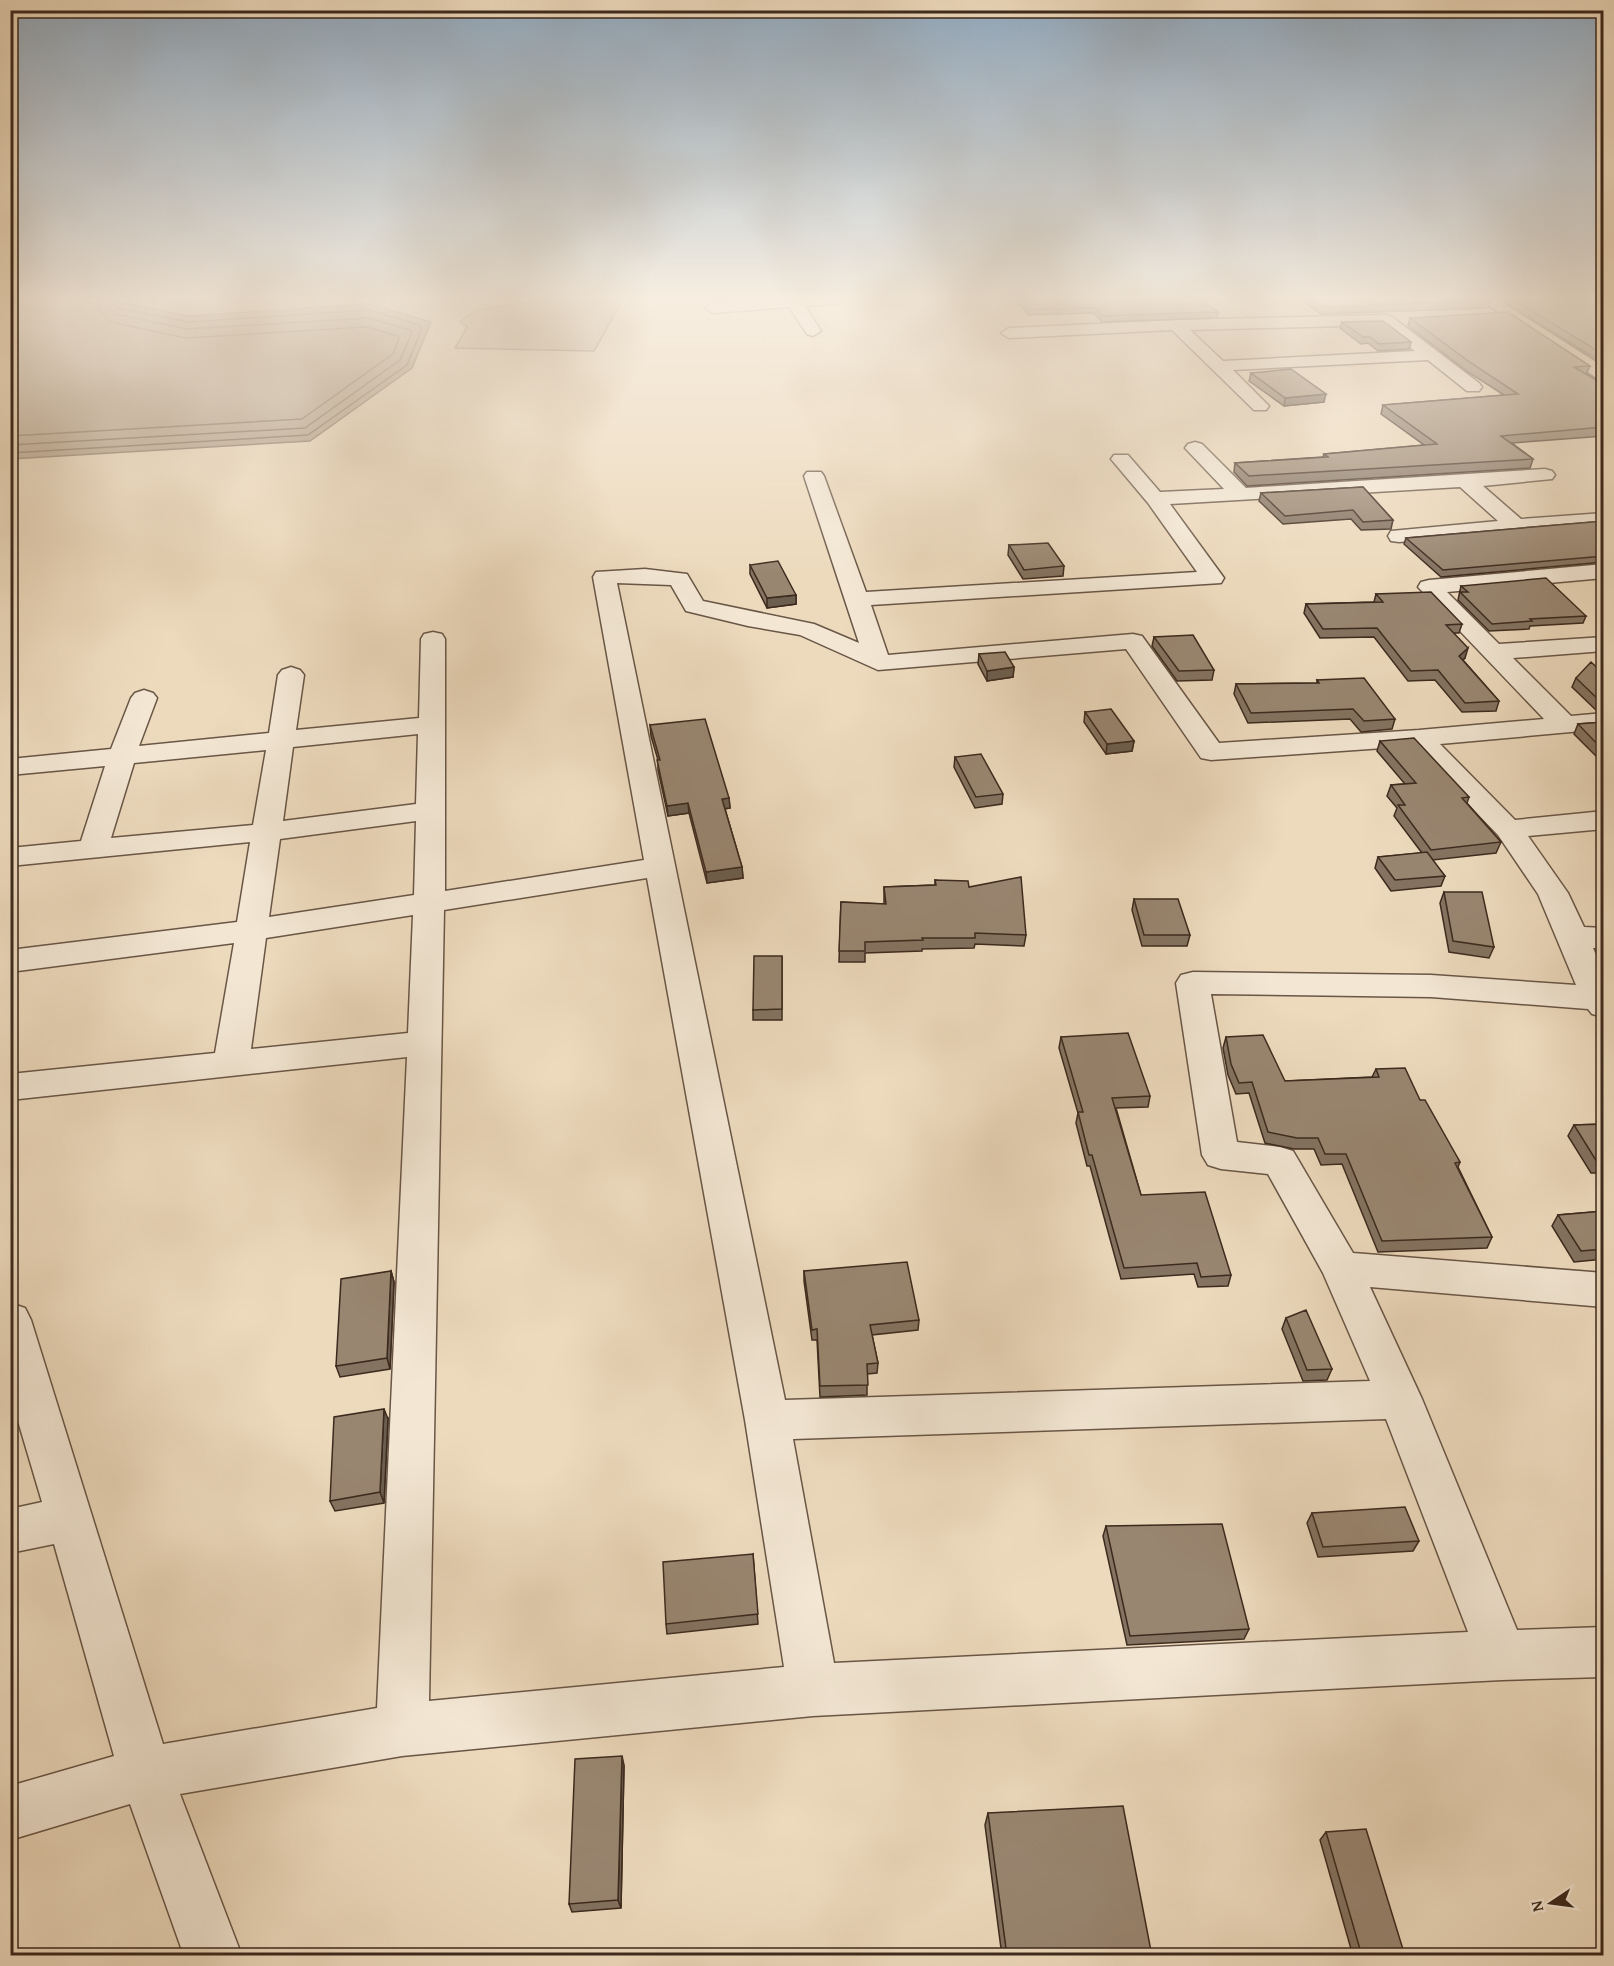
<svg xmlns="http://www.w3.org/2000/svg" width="1614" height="1966" font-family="'Gentium Book Plus',serif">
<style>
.green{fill:#cfbca2;stroke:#867360;stroke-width:1.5}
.water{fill:#b19e87;stroke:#83705d;stroke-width:1.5}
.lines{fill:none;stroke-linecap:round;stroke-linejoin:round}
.shore{stroke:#776452;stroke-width:1.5}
.minor-casing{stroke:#695646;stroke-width:3}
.primary-casing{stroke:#3d2a1e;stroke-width:3}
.path{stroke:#3d2a1e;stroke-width:2;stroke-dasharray:1 1.5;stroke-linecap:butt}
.minor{fill:#f3e7d4;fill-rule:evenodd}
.primary{fill:#eddabd;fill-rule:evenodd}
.wall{fill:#847361;stroke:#3d2a1e;stroke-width:1.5}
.shaded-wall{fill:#6b5e4f;stroke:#3d2a1e;stroke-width:1.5}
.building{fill:#998671;stroke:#3d2a1e;stroke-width:1.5}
</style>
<rect width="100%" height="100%" fill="#eddabd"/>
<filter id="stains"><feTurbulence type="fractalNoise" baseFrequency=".00333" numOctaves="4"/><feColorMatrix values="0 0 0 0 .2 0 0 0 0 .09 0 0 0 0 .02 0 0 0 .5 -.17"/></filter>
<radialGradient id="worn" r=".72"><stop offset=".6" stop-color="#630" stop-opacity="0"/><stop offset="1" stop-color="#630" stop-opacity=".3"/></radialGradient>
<!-- green -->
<path class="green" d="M552,299H623L594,351L455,348L467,327L460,322L476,310Z"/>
<!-- water -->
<path class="water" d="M11,299H107L188,316L370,304L431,322L412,368L310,441L11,459Z"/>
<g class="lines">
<!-- shore -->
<path class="shore" d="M10,436L302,419L393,354L399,339L398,336L367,327L185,338L111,322L101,313L97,299
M10,445L305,428L400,360L412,333L410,330L368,318L187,329L116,314L108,308L106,299
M10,453L308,435L407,365L422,328L419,325L369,310L189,322L119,308L114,299"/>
<defs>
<path id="minor" d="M775,299H846L838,304L805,306L821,331L813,336L807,334L789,307L713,313L705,308L713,303Z
M1386,315L1392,317L1479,383L1482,387L1479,391H1467L1428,360L1233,370L1269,406L1266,410H1254L1172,330L1009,338L1001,333L1009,328L1176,320ZM1382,325L1415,351L1223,361L1190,330Z
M1195,442L1202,444L1246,488L1545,469L1552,471L1555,475L1552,479L1483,486L1521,519L1604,513V525L1399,542L1391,541L1388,536L1391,531L1498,521L1460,487L1170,504L1224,578L1221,583L871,605L888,655L1133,634L1142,636L1219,743L1419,730L1544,719L1418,587L1421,582L1429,580L1604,564V578L1447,592L1499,644L1604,637V651L1513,658L1571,716L1604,713V729L1440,744L1515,820L1604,811V829L1528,836L1568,893L1584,927L1604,928V948H1593L1604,973V1017L1592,1014L1588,1009L1431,997L1211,994L1237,1142L1280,1147L1293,1151L1353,1253L1604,1273V1307L1370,1287L1422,1399L1517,1630L1604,1627V1677L1502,1680L813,1716L402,1756L180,1794L242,1956H184L130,1804L10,1840V1786L114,1756L54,1544L10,1553V1509L42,1502L10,1394V1303L25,1308L31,1320L163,1744L377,1708L407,1057L10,1100V1074L215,1053L234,943L10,972V950L237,922L250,842L10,866V848L81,841L105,766L10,775V759L111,749L131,698L135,693L144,690L153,693L157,698L139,746L269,733L278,675L282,670L291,667L300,670L304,675L296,730L419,718L421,639L424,634L433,632L442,634L445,639V891L644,860L593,577L596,572L645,569L687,574L703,601L814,624L859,643L804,476L807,472H821L824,476L866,592L1197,572L1148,503L1111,459L1114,455H1128L1160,492L1224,489L1185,448L1188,444ZM617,583L671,585L686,611L748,626L800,635L878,670L1126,649L1201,758L1211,760L1412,746L1498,835L1538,894L1576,985L1431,975L1193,972L1181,975L1176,983L1202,1155L1208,1165L1221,1169L1268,1174L1323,1273L1370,1381L785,1400ZM418,734L416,804L283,821L293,747ZM266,750L253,825L111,838L134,763ZM416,821L414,895L269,917L280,839ZM647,878L745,1420L784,1667L429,1701L444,910ZM413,915L408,1033L251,1049L266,938ZM1386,1419L1468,1632L834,1663L793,1439Z"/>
<path id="primary" d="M1479,299H1497L1604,367V380L1598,379Z"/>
</defs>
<!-- minor casing -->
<use href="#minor" class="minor-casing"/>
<!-- primary casing -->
<use href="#primary" class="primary-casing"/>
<!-- path -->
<path class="path" d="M678,299L692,303"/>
<!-- minor -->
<use href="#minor" class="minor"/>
<!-- primary -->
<use href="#primary" class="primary"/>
</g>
<!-- wall -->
<path class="wall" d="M1016,299H1202L1218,312L1217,318L1102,322L1094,313L1028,315Z
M1300,299H1487L1490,301L1488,308L1321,314Z
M1500,299H1604V364Z
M1410,318L1590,366L1586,374L1604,385V436L1512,443L1533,459L1530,468L1247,486L1234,472L1235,463L1323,457L1324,454L1424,445L1381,414L1383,405L1504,395L1468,372L1408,326Z
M1342,322L1411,342L1409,349L1378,351L1368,343L1361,344L1340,328Z
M1251,373L1324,402L1284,406L1249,381Z
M1363,487L1393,520L1391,529L1361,530L1351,519L1283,524L1259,501L1261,493Z
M1604,521V562L1441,577L1404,544L1406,538Z
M1009,545L1064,566L1063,576L1023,579L1008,555Z
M750,565L796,595V604L767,608L750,574Z
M1461,586L1586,616L1583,623L1530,626L1529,629L1489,631L1458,600Z
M1376,594L1462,624L1459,633H1454L1465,658L1463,660L1499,701L1496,711L1462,712L1435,680L1408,681L1374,637L1320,638L1304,613L1306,604L1374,602Z
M1154,637L1214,670L1212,680L1177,681L1152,646Z
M979,654L1014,667L1013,677L987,681L978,664Z
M1604,674V711H1597L1572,687L1576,678Z
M1317,680L1395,719L1392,729L1361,732L1350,719L1248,723L1234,694L1236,684L1317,683Z
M1085,712L1134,741L1132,751L1106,754L1084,722Z
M1604,722V758L1603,757H1597L1574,734L1578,724Z
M650,725L729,798L730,808L725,809L742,867L743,878L707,883L689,813L668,816L658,770V760L651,736Z
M1380,741L1469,797L1467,803L1501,842L1496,853L1432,860L1445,876L1441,886L1391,891L1375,868L1378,857L1422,853L1394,816L1397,808L1387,796L1391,785L1405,784L1377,751Z
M955,757L1003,794L1002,804L975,808L954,767Z
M935,880L969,887L1026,935L1024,946L975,944L974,948L922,949V951L865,953V962H839L841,902L884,904V887L935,885Z
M1444,892L1494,947L1489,958L1449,952L1440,903Z
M1134,899L1190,935L1187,946H1142L1132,910Z
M782,956V1020H753V1010Z
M1061,1037L1150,1096L1148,1107L1116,1108L1141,1195L1231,1275L1228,1286L1198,1287L1194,1274L1121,1279L1090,1166H1087L1076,1123L1078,1113L1059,1048Z
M1226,1037L1285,1081L1372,1077L1376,1069L1420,1100L1460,1162L1458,1167L1492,1237L1487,1248L1378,1252L1342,1164L1321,1165L1314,1149H1294L1265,1143L1249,1093L1236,1094L1228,1075L1223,1048Z
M1604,1124V1173H1591L1568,1136L1574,1125Z
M1604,1211V1259L1574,1262L1552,1226L1558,1215Z
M391,1271L394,1282L390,1369L340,1377L336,1366Z
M804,1271L919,1320L918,1330L872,1335L878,1363L877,1373L867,1374V1395L820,1397L817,1340H812L804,1281Z
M1286,1318L1332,1369L1327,1380L1303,1381L1282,1329Z
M388,1419L384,1503L335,1511L330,1501Z
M1312,1513L1419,1541L1413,1551L1318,1557L1307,1523Z
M1106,1526L1249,1629L1244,1639L1127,1645L1103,1536Z
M753,1554L758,1624L667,1634L666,1624Z
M624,1765L621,1908L572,1912L569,1904Z
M988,1813L1152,1956H1002L985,1825Z
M1326,1832L1405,1956H1353L1320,1840Z"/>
<!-- shaded-wall -->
<path class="shaded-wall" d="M1326,394L1324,402L1284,406L1285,398Z
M796,595V604L767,608V598Z
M1468,648L1465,658L1456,665L1459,656Z
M1014,667L1013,677L987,681V671Z
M1134,741L1132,751L1106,754L1107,744Z
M729,798L730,808L722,809V799Z
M688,803L689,813L668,816L667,806Z
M742,867L743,878L707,883L706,872Z
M391,1271L394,1282L390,1369L387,1358Z
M384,1409L388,1419L384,1503L380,1492Z
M622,1756L624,1765L621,1908L618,1900Z"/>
<!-- building -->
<path class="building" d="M1021,299H1202L1218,312L1102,316L1095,308L1029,309Z
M1311,299H1487L1490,301L1323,307Z
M1513,299H1604V355Z
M1508,312L1590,366L1574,367L1604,385V427L1501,436L1533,459L1249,476L1235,463L1328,457L1324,454L1437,444L1383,405L1518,394L1471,363L1410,318Z
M1383,321L1411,342L1379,344L1370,337H1363L1342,322Z
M1291,369L1326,394L1285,398L1251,373Z
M1363,487L1393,520L1363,522L1353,510L1285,516L1261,493Z
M1604,521V556L1443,570L1406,538Z
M1048,543L1064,566L1024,570L1009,545Z
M778,561L796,595L767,598L750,565Z
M1546,578L1586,616L1530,619L1532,621L1492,624L1460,592H1468L1461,586Z
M1431,592L1462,624L1446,625L1468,648L1459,656L1499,701L1465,703L1438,670L1411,671L1377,628L1323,629L1306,604L1383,602L1376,594Z
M1193,635L1214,670L1179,671L1154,637Z
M1005,652L1014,667L987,671L979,654Z
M1591,662L1604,674V702H1601L1576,678Z
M1364,678L1395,719L1364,721L1353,709L1251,713L1236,684L1319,683L1317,680Z
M1111,709L1134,741L1107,744L1085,712Z
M705,719L729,798L722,799L742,867L706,872L688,803L667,806L657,760H660L650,725Z
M1604,722V747L1601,748L1578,724Z
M1414,738L1469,797L1462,798L1501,842L1431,850L1398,805H1405L1391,785L1416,783L1380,741Z
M981,754L1003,794L976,797L955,757Z
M1427,852L1445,876L1395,880L1378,857Z
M1021,877L1026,935L975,933V938H922L923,940L865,942V951H839L841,902L886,904L884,887L936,885L935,880L968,881L969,887Z
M1444,892H1482L1494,947L1453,941Z
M1134,899H1178L1190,935H1144Z
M754,956H782V1009L753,1010Z
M1128,1033L1150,1096L1112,1098L1141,1195L1205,1192L1231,1275L1201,1277L1197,1263L1124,1268L1092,1155H1089L1078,1112H1083L1061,1037Z
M1263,1035L1285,1081L1379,1077L1376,1069L1405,1068L1420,1100H1425L1460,1162L1455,1163L1492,1237L1382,1241L1346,1154H1325L1318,1138H1297L1268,1132L1252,1082L1239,1083L1231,1064L1226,1037Z
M1604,1124V1162H1597L1574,1125Z
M1604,1211V1249L1581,1251L1558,1215Z
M907,1262L919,1320L870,1325L878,1363L867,1364L868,1385L820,1386L817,1329L812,1330L804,1271Z
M391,1271L387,1358L336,1366L341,1279Z
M1306,1310L1332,1369L1307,1370L1286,1318Z
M384,1409L380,1492L330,1501L334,1417Z
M1405,1507L1419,1541L1323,1547L1312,1513Z
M1222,1524L1249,1629L1130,1636L1106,1526Z
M753,1554L758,1614L666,1624L663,1562Z
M622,1756L618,1900L569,1904L575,1759Z
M1123,1806L1152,1956H1007L988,1813Z
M1366,1829L1405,1956H1362L1326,1832Z"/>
<!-- sky -->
<linearGradient id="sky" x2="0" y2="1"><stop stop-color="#92abc1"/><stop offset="0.52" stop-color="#f7eee1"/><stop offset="1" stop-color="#f7eee1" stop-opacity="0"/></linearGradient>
<rect width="1614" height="574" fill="url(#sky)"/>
<!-- margin -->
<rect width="1614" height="1966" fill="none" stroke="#eddabd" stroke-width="36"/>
<rect x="12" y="12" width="1590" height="1942" fill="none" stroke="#3d2a1e" stroke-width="3"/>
<rect x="18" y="18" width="1578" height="1930" fill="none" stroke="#3d2a1e" stroke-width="1.5"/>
<!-- north arrow -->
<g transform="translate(1551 1903) rotate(257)" stroke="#f3e7d4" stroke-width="4.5" paint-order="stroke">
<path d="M0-4.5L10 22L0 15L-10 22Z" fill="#3d2a1e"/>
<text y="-9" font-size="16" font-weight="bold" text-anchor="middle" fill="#3d2a1e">N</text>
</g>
<rect width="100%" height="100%" filter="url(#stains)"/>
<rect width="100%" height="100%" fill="url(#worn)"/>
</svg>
